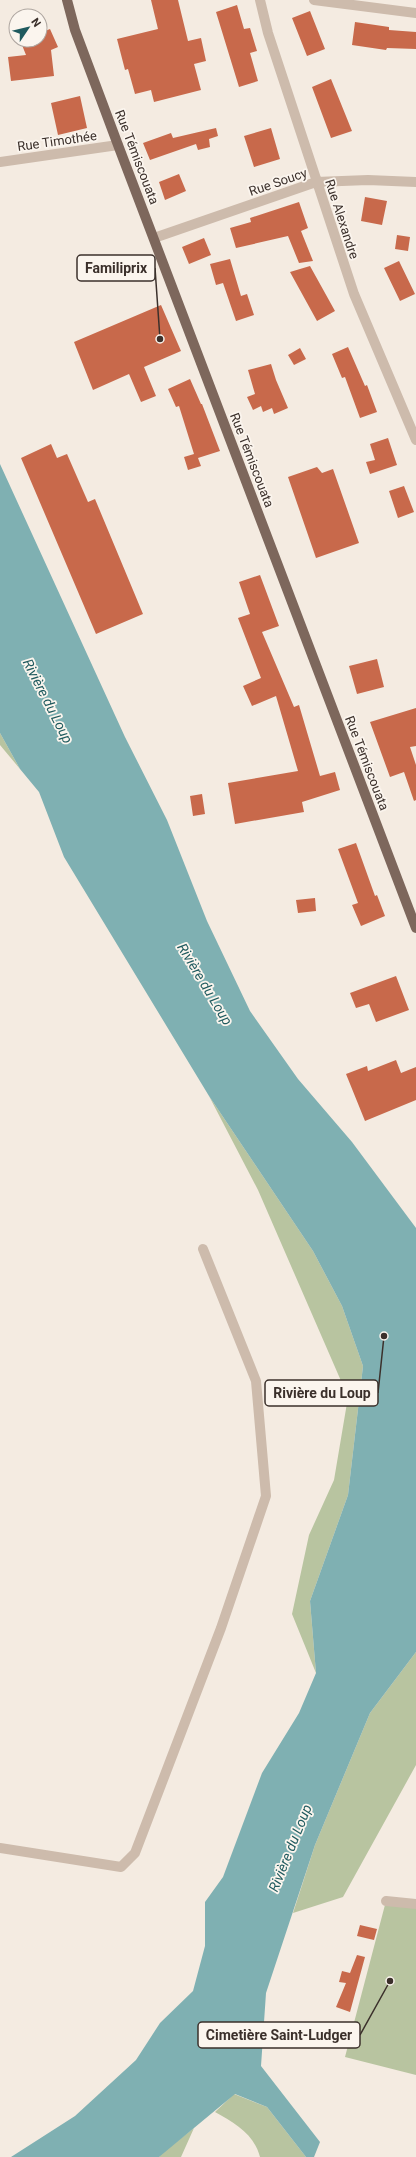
<svg xmlns="http://www.w3.org/2000/svg" width="416" height="2157" font-family="Roboto,sans-serif">
<style>
.green{fill:#b8c4a0}
.water{fill:#7fb0b2}
.building{fill:#c8694b}
.lines{fill:none;stroke-linecap:round;stroke-linejoin:round}
.minor{stroke:#cdbbac;stroke-width:10}
.major{stroke:#7d675c;stroke-width:10}
.labels{text-anchor:middle;dominant-baseline:central;stroke-width:3.5;stroke-linejoin:round;paint-order:stroke}
.street-label{font-size:13px;fill:#3b302b;stroke:#fbf5ee}
.water-label{font-size:14px;font-style:italic;fill:#1f5a5e;stroke:#fbf5ee}
.leader{fill:none;stroke:#3b302b;stroke-width:1.5}
.callout-dot{fill:#3b302b;stroke:#fbf5ee;stroke-width:1.5}
.callout{fill:#fbf5ee;stroke:#3b302b;stroke-width:1.5}
.callout-label{font-size:14px;text-anchor:middle;font-weight:bold;fill:#3b302b}
</style>
<rect width="100%" height="100%" fill="#f4ebe1"/>
<!-- green -->
<path class="green" d="M0,733L20,769L0,745Z
M209,1096L313,1251L342,1306L363,1366L348,1495L310,1601L316,1673L292,1614L309,1535L334,1480L348,1397L258,1190Z
M416,1652V1765L343,1897L293,1913L315,1845L370,1713Z
M386,1901L416,1904V2075L345,2057Z
M234,2094L267,2107L306,2157H260C254,2134 235,2123 215,2112Z
M194,2128L181,2157H159L162,2153Z"/>
<!-- water -->
<path class="water" d="M0,464L125,737L167,820L207,921L250,1011L298,1079L352,1142L416,1228V1652L370,1713L315,1845L266,1993L261,2066L320,2142L314,2157H306L267,2107L235,2094L159,2157H11L75,2116L136,2060L160,2023L193,1991L205,1946V1902L223,1877L262,1773L299,1713L316,1673L310,1601L348,1495L363,1366L342,1306L313,1251L209,1096L64,857L39,792L20,769L0,733Z"/>
<!-- building -->
<path class="building" d="M151,0H178L188,41L201,38L206,61L194,64L201,90L154,102L151,90L135,94L128,69L125,70L117,39L158,29Z
M237,5L244,29L250,28L257,51L250,53L258,81L239,87L216,12Z
M310,11L325,49L307,56L292,18Z
M355,22L389,27V30L416,32V49L387,48L386,50L352,45Z
M50,29L58,47L51,50L54,76L11,81L8,57L26,55L20,40H40V33Z
M331,79L352,131L331,138L312,87Z
M80,96L87,128L58,135L51,103Z
M216,128L218,136L209,139L210,147L198,150L196,144L150,160L143,143L171,133L173,138Z
M271,128L280,159L254,167L244,136Z
M179,174L186,191L165,200L159,182Z
M365,197L387,201L382,225L361,221Z
M299,202L308,228L301,231L313,261L299,263L288,236L236,248L230,228L251,222L250,218Z
M397,235L410,237L408,251L395,249Z
M204,238L211,255L189,264L182,247Z
M230,259L241,296L247,294L254,315L236,321L223,283L216,285L210,264Z
M399,261L415,294L400,301L384,268Z
M310,266L335,311L317,321L290,272Z
M161,305L181,351L144,367L156,396L141,402L129,374L93,390L74,342Z
M348,347L365,386L367,385L377,412L360,418L345,377L342,378L332,354Z
M300,348L306,359L294,365L288,355Z
M271,364L276,380L288,408L274,414L272,408L263,412L261,406L253,410L247,397L255,394L248,370Z
M190,379L201,404H202L220,451L198,458L201,466L188,470L184,457L194,454L179,406L176,407L168,389Z
M388,438L397,465L370,474L366,462L375,460L370,444Z
M51,444L57,458L67,454L88,502L95,499L143,614L96,634L21,458Z
M317,467L322,473L333,469L359,543L316,558L288,477Z
M404,486L414,512L398,518L389,491Z
M260,575L279,626L262,632L294,707L299,705L320,776L335,772L340,790L302,802L304,812L235,824L228,783L298,771L276,696L252,706L243,686L261,678L238,618L250,614L239,582Z
M377,659L384,687L357,694L349,666Z
M416,708V746L410,747L416,765V800L414,801L404,772L390,777L370,722Z
M202,794L205,814L193,816L190,796Z
M356,843L375,896L377,895L385,916L361,926L352,905L358,903L338,849Z
M315,898L316,911L298,913L296,900Z
M396,976L409,1010L376,1022L369,1004L356,1008L350,993Z
M396,1060L401,1073L416,1067V1100L365,1121L346,1074L367,1066L368,1071Z
M360,1925L377,1929L374,1940L357,1936Z
M357,1955L365,1957L350,2012L336,2007L346,1983L339,1982L342,1971L350,1973Z"/>
<g class="lines">
<!-- minor -->
<path class="minor" d="M260,0L268,33L354,294L416,440
M314,0L416,13
M0,162L118,145
M154,238L316,182L368,180L416,182
M0,1848L121,1867L135,1853L221,1628L266,1496L256,1381L203,1249
M386,1901L416,1904"/>
<!-- major -->
<path class="major" d="M67,0L75,30L118,145L416,928"/>
</g>
<g class="labels">
<!-- street labels -->
<g class="street-label">
<text transform="translate(57 141) rotate(-8)">Rue Timothée</text>
<text transform="translate(137 157) rotate(69)">Rue Témiscouata</text>
<text transform="translate(278 182) rotate(-19)">Rue Soucy</text>
<text transform="translate(342 219) rotate(72)">Rue Alexandre</text>
<text transform="translate(252 460) rotate(69)">Rue Témiscouata</text>
<text transform="translate(367 763) rotate(69)">Rue Témiscouata</text>
</g>
<!-- water labels -->
<g class="water-label">
<text transform="translate(48 701) rotate(63)">Rivière du Loup</text>
<text transform="translate(205 984) rotate(59)">Rivière du Loup</text>
<text transform="translate(290 1848) rotate(-68)">Rivière du Loup</text>
</g>
</g>
<!-- callouts -->
<path class="leader" d="M160 339L155 268M384 1336L378 1393M390 1981L360 2035"/>
<g class="callout-dot">
<circle cx="160" cy="339" r="4"/>
<circle cx="384" cy="1336" r="4"/>
<circle cx="390" cy="1981" r="4"/>
</g>
<g class="callout">
<rect x="77" y="255" width="78" height="26" rx="4"/>
<rect x="265" y="1380" width="113" height="26" rx="4"/>
<rect x="198" y="2022" width="162" height="26" rx="4"/>
</g>
<g class="callout-label">
<text x="116" y="273">Familiprix</text>
<text x="322" y="1398">Rivière du Loup</text>
<text x="279" y="2040">Cimetière Saint-Ludger</text>
</g>
<!-- north arrow -->
<g transform="translate(28 28) rotate(55)"><circle r="19" fill="#fbf5ee" stroke="#aea6a0"/>
<path d="M0-3L7 15L0 10L-7 15Z" fill="#1f5a5e"/>
<text y="-6" font-size="11" font-weight="bold" text-anchor="middle" fill="#3b302b">N</text>
</g>
</svg>
